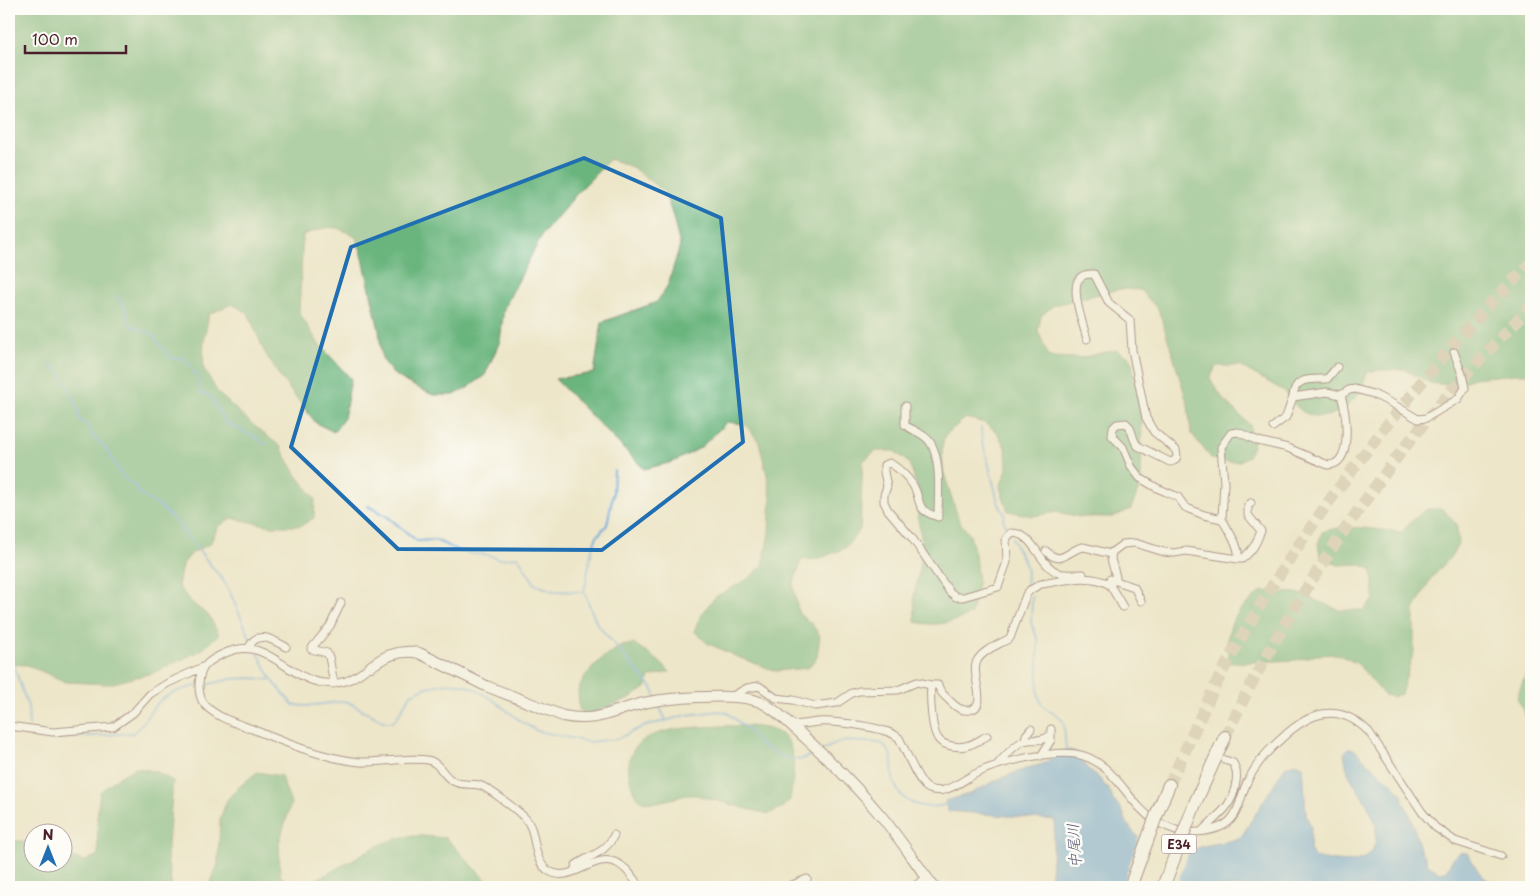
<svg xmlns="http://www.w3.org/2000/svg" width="1540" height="896" font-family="'Playpen Sans','Klee One',sans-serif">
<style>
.forest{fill:#6ab57e;stroke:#5a6a54}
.water{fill:#6aa7dc;stroke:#5a6384}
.pier{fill:#ede6c9}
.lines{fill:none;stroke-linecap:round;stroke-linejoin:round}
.stream{stroke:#6aa7dc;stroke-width:2}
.highway-tunnel{stroke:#ccbea9;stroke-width:12;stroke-dasharray:12 6;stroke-linecap:butt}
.street-casing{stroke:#623d43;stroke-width:9}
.secondary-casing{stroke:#623d43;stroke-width:12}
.highway-casing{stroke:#623d43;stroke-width:14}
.street{stroke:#fff;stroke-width:7}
.secondary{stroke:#fff;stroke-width:10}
.highway{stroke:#fff;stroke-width:12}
.highway-bridge-casing{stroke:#623d43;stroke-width:14;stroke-linecap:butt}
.highway-bridge{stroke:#fff;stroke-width:12}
.marked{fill:none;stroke:#1f6fb2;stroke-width:4;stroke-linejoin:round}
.labels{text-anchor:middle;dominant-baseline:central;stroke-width:5;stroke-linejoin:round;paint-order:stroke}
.shield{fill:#fdfcf7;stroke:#806168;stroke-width:1}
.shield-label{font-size:12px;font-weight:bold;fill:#4a1f2b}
.water-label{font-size:15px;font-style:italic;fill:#575572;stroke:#fdfcf7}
</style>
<rect width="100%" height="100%" fill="#fdfcf7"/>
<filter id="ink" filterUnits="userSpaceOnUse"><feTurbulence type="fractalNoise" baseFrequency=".02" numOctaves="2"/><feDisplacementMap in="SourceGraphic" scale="10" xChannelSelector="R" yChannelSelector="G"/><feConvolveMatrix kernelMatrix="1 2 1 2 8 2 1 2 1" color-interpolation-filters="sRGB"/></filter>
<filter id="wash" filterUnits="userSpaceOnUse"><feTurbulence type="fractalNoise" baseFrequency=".0096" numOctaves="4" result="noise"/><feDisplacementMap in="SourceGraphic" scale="20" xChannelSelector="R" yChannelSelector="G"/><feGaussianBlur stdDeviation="1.12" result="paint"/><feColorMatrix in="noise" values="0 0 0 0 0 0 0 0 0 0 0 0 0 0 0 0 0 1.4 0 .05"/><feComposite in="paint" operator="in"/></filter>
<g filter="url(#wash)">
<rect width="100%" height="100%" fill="#ede6c9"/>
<!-- forest -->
<path class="forest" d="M9,9H1531V374H1517L1473,378L1456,386L1430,383L1404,369L1368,371C1365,378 1363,387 1359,393C1346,410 1326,423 1305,413C1295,408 1292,398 1284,391L1240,366H1216L1210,379L1224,400L1250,425L1253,446L1248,456L1240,461L1230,462L1212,459L1191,433L1188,405L1167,336L1158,309L1140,290L1120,289L1054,305L1041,316L1038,331L1049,357L1079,358L1116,350L1131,358L1142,412L1141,483L1131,509L1113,517H1080L1057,512L1033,516L1008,511L1000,488L1007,469L1006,449L997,432L984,423L966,418L945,435L942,448L943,470L959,521L970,535L975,554L978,583L971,614C953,623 936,627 915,622L914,597L923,548L918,519L917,486L909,463L894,451H876L863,461L860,530L844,549L818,559L801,560L793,586L799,614L812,624L820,636L817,657L808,668L776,671L735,656L707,643L694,631L701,615L715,597L748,579L763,565L769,532L771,498L767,475L759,442L745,424L727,422L700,448L673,462L644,469L555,379L594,373L602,322L657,302L668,285L680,245L672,213L664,192L632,167L610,159L579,191L542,235L504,308L500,341L485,375L469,387L454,395H433L408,383L392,373L382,358L379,330L363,258L357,238C332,223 330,226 303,235L299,312L318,343L351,379L344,418L334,432L316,423L280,377L264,351L248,313L232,304L209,314L204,339L203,367L218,393L252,424L280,446L296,474L315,499L314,518L300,526H271L231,518L218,527L210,544L192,553L182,565L178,586L191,602L209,616L219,634L202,650L153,673L109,684L66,682L27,665L9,664Z
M1427,509H1443L1456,524L1459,540L1454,553L1431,579L1414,610V651L1401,694L1392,697L1384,695L1358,664L1337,654L1317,655L1296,660L1229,663C1224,624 1233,614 1262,591L1298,593L1339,610H1364L1374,599L1372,569L1357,564L1338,565L1325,559L1320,554L1318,544L1322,532C1346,523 1376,530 1402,532L1414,519Z
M635,644L660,662L670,672L649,677L646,688L630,698L585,716L579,709L578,691L585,676L602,658L621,646Z
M1531,667V727L1517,697L1527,671Z
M720,726C736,726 767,724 781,734C799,747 793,781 790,800L783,807L769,814C748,810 727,803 706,798C702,797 699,795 695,795C681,793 657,807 642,801C634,797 632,787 630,779C619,726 685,728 720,726Z
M135,768L155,771L173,781L167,858L172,887H9V841H23L32,845V864H62L63,855L85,861L98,855L97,817L100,792L117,778Z
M257,772L281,776L291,804L279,843L280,876L293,886H310L312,881C342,869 368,846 399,838C414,834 431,837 446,838L493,887H209L218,864L220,819L227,800L239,787Z"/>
<!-- water -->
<path class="water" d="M1349,748L1354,749L1370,765L1378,771L1381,776L1390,781L1402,794L1403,801L1411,817L1420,849L1425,856L1427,863L1438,872L1446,871C1452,863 1453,850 1467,853C1475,863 1477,875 1490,881L1488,887H1050L1055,820L948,811L945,801L972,793L1001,778L1031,767L1043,764L1064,750H1071L1078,753L1088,769L1100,779L1111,793L1113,801C1125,808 1122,816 1129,826C1141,845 1168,856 1190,851C1196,849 1201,846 1208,845C1220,842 1230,842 1241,837L1285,767L1295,763L1303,766L1306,815L1311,827L1310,849L1314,857C1337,862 1375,870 1376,836C1376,829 1376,823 1373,817C1367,801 1355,788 1348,772C1346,767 1345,759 1344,753Z"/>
<!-- pier -->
<path class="pier" d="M1140,834L1145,839L1170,850L1190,848L1176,887H1122Z"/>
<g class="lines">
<!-- stream -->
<path class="stream" d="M117,295L125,308L131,326L151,333L171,359L183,357L197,376L201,393L210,396L225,422L257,438L266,445
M49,362C65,377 76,398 80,420L90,428L91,434C96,439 101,444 106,449C115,462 120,480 136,486L137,492L161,507L176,522L226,584L251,640
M981,428L982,443L985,450L998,502L1005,515L1003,520L1009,530
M614,471L613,494L607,525L597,536L592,549L584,592L597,624L652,688L656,698
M368,506L388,517L417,541L435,540L459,551L473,554L488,555L499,559L518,557L535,584L553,591L584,592
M1012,538C1020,561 1030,558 1026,587
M1032,596L1031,623L1038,640V694L1041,703L1045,708L1061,718L1064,725L1066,750
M9,651L28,707L29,726
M258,653L272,680
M201,686L231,679L251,678L272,680L293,705L306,706L346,701L385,722H392L396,719L411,694L427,687L448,683L465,685L473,688L492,699L523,723L538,731L588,742L617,739L642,727L687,715L719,711L728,713L749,731L761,746L783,757L800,760L816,753
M659,705L666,721
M9,731H18L49,739L134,733C143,725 147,716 154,707C163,695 182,689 196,686
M823,750L836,743L847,741L881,743C899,757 888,768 895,785C904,807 928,810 948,804"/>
</g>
</g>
<g filter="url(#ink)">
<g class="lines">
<!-- highway-tunnel -->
<path class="highway-tunnel" d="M1225,737C1237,713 1248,689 1261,666C1299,597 1342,531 1389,468C1432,410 1481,357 1531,306
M1169,785C1188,746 1205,704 1226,665C1272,580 1327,500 1388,424C1432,368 1479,313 1531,263"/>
<defs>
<path id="street" d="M1087,339C1084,327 1070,290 1079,279C1083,274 1088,274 1094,274L1109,303L1130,320L1132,350L1146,418L1154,432L1176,450L1177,457L1174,461L1170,462L1138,446C1131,439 1134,429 1126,423L1117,424L1113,428L1112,436L1123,447L1131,466L1140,478L1157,488L1178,497L1185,507L1189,509L1204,515L1222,519
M1293,397C1294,377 1311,379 1327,379L1337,367
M905,406V425C912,430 925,434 930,442C942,460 938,496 938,517C913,509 923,502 913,485C907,476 898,468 890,463L884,465V472L887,486L884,495V502L888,510L912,538L949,591L956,597H963L998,587L1007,562L1006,539L1011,533C1034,532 1039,566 1059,573C1066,575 1075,574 1083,574
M1273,427L1286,417L1293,397L1327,392L1341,395
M1046,551C1062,567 1067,550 1083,547C1086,547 1105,553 1111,554
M1238,559H1242C1253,550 1256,544 1261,531L1248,515V506L1251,503
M1110,579L1134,587L1141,601
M1110,585L1123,607
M249,648C256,629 273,640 286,647
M371,666C363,671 355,678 346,681C295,697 273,633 228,652C220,655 210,660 205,666C197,675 197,696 205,705C217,718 236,723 252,729C286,743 322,758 360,762C377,763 418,756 431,761C441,765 444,777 453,781C462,786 470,783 479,785C489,788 517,810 525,818C539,833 530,859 549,871C571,885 595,851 617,863C628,868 633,879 640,887
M334,684L329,657L327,653L311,649L330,626L341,603
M931,685C930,697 931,731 939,740C946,747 961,748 969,745C976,743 981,739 987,736
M731,697L747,688L759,686L776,698L793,700L815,706L837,703L852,693L859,691L898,690L917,682L931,685H938C940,693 946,697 952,703C957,708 963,711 969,710C991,707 968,674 978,659C986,648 999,645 1010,638L1026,595L1030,590L1041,584C1063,581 1090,572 1110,585L1116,577L1111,559L1112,552L1123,544L1135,543L1164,552L1174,553L1186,551L1238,559V551L1235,542L1222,519L1224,483L1221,447L1231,433L1238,432L1258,441L1288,448L1328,465C1354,465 1346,412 1341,395L1349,390L1355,389L1373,394L1393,404L1418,419L1426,418L1458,399L1465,388L1462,374L1454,352
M791,725C800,725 809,723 818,722C834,721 888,727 899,738C905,749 917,780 926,787C931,791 938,791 944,790C956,787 966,778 977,773C999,762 1052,750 1076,754C1115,761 1126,802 1155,821C1161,825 1169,827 1176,830C1189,834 1208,832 1220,827C1238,820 1239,802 1245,787C1248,779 1253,771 1258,764C1264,755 1273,746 1281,739C1309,712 1338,701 1369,732L1422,812L1435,827L1455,841L1501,856
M9,726L53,732L113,727L133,713L150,694L168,683L205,666
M1025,740L1026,735L1031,729
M1041,756L1051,740V735
M997,765C1003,758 1016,743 1024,741C1036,737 1038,744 1051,735V729
M1202,831C1219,813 1232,809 1236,782C1237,775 1237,769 1233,763L1225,760
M574,871L576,865C590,855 606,853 614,835
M787,887L807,879"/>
<path id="secondary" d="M371,666C386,655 401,649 419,653L486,686L563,716C593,722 606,714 633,706C645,702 659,700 671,699C694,697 732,694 754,700C771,704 787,722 800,733C829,759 857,787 882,817C901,840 916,864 934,887
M916,887L928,879"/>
<path id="highway" d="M1196,801L1225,737
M1158,811L1169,785"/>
</defs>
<!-- street casing -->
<use href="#street" class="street-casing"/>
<!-- secondary casing -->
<use href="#secondary" class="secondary-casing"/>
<!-- highway casing -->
<use href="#highway" class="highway-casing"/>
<!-- street -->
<use href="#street" class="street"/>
<!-- secondary -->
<use href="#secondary" class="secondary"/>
<!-- highway -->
<use href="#highway" class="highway"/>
<defs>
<path id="highway-bridge" d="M1130,887L1158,811
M1163,887L1196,801"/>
</defs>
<!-- highway-bridge casing -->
<use href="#highway-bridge" class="highway-bridge-casing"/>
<!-- highway-bridge -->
<use href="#highway-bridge" class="highway-bridge"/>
</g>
</g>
<!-- marked area -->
<path d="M0 0H1540V896H0ZM584,158L721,218L743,442L602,550L398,549L291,447L351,247Z" fill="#ede6c9" fill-opacity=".55" fill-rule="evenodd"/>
<path class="marked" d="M584,158L721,218L743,442L602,550L398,549L291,447L351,247Z"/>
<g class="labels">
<!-- shield labels -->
<rect class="shield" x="1161.5" y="834.5" width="35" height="19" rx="4"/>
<g class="shield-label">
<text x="1179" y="844">E34</text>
</g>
<!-- water labels -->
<g class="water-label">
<text transform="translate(1073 846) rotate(-94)">中尾川</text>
</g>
</g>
<!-- margin -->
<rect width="1540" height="896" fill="none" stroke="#fdfcf7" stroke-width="30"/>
<!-- north arrow -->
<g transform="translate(48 848)"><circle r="24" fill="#fdfcf7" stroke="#b5a4a5"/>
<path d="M0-4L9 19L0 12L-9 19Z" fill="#1f6fb2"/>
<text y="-8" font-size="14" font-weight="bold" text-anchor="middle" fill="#4a1f2b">N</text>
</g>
<!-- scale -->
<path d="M25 45v8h101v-8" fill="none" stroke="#4a1f2b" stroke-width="2.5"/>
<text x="32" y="45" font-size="15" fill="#4a1f2b" stroke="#fdfcf7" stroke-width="4" paint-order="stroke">100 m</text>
</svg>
